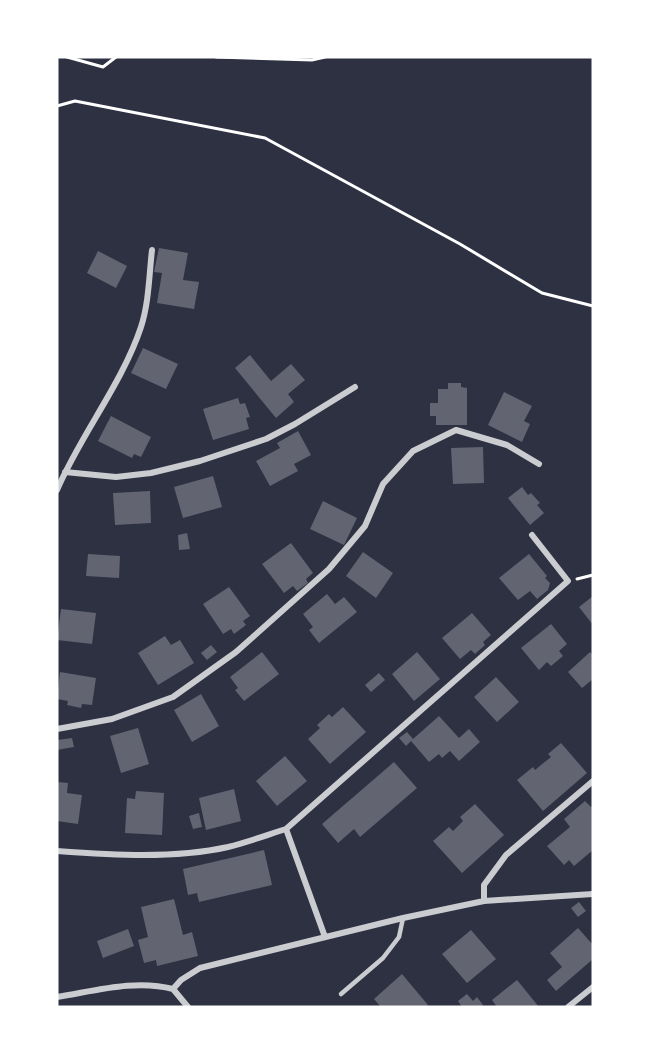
<svg xmlns="http://www.w3.org/2000/svg" width="650" height="1064" font-family="'Playfair Display',serif">
<style>
.building{fill:#626471}
.lines{fill:none;stroke-linecap:round;stroke-linejoin:round}
.path{stroke:#fff;stroke-width:3}
.service{stroke:#caccd0;stroke-width:4.5}
.minor{stroke:#caccd0;stroke-width:6}
</style>
<rect width="100%" height="100%" fill="#2d3142"/>
<!-- building -->
<path class="building" d="M159,248L188,253L183,280L199,282L194,309L157,303L162,273L154,272Z
M98,251L127,266L116,288L87,273Z
M143,348L178,364L166,389L131,373Z
M250,355L271,381L291,364L305,380L288,394L294,402L276,418L235,368Z
M448,383H461V387L467,388V425H436V416H430V403H438V389H448Z
M504,392L532,406L524,421L530,424L522,442L488,425Z
M238,398L240,404L245,403L250,417L246,418L249,429L213,440L203,409Z
M111,416L151,437L141,457L134,454L132,458L98,441Z
M298,431L311,455L294,464L298,471L270,486L256,461L280,448L277,443Z
M483,447L484,483L453,484L451,448Z
M213,476L222,507L183,518L174,487Z
M522,487L528,495L531,493L540,503L537,505L544,513L530,525L508,498Z
M150,491L151,523L115,525L113,493Z
M323,501L357,518L344,545L310,529Z
M187,533L190,549L179,550L178,535Z
M291,543L313,573L306,579L308,583L297,591L293,586L284,593L262,564Z
M363,552L393,573L376,598L346,576Z
M88,554L120,556L119,578L86,576Z
M529,554L547,576L545,578L550,583L548,590L537,599L530,591L518,600L499,578Z
M229,587L250,616L243,621L246,625L234,634L231,629L223,634L203,604Z
M327,594L335,604L344,597L357,612L319,643L309,630L313,627L303,614Z
M593,596V625L579,607Z
M61,609L96,613L92,644L57,640Z
M472,613L491,635L483,642L485,645L475,654L471,650L460,659L442,638Z
M551,624L567,644L559,651L563,656L551,666L547,662L539,670L521,648Z
M165,636L171,645L180,640L194,663L158,685L138,653Z
M211,645L217,652L207,660L201,653Z
M262,652L279,674L244,701L235,690L238,688L230,677Z
M417,652L440,679L414,701L392,674Z
M590,652L593,655V679L582,688L568,672Z
M60,672L96,678L92,705L82,704L81,708L67,705L68,701L57,699Z
M379,673L385,680L371,692L365,685Z
M496,677L519,702L497,722L474,697Z
M201,694L219,726L192,742L174,710Z
M343,707L366,732L330,764L308,739L320,728L317,725L329,714L332,717Z
M439,716L459,738L469,729L480,742L459,761L450,751L442,758L439,754L429,762L411,741L406,746L399,738L407,732L413,739Z
M138,728L149,764L121,773L110,736Z
M72,738L74,747L57,750V740Z
M561,743L587,773L543,811L517,780L533,767L535,770L541,765L551,757L548,754Z
M285,756L307,781L277,806L256,781Z
M394,762L417,788L360,837L354,829L338,843L322,824Z
M57,782L68,783L67,793L82,795L78,824L57,821Z
M234,789L241,821L206,830L199,798Z
M136,791L164,793L162,835L125,833L127,798L135,799Z
M585,801L591,807L593,805V850L574,866L569,860L564,865L547,846L570,827L564,819Z
M475,804L504,835L462,873L433,841L449,827L453,831L463,821L460,817Z
M199,813L202,827L193,829L189,816Z
M264,850L272,885L199,902L197,893L188,895L183,869Z
M174,899L183,935L192,932L198,956L157,966L156,960L144,963L138,940L148,937L141,907Z
M579,902L586,911L578,917L571,908Z
M578,928L593,945V959L556,991L547,980L562,967L550,953Z
M128,929L134,946L103,958L97,941Z
M471,930L496,959L467,983L442,954Z
M402,974L428,1005L426,1007H381L374,999Z
M517,980L539,1007H497L492,1000Z
M467,994L473,1001L477,997L483,1005L481,1007H462L458,1001Z"/>
<g class="lines">
<!-- path -->
<path class="path" d="M67,57L103,67L116,57
M216,57L312,60L325,57
M57,106L75,101L265,138L460,244L542,293L593,306
M577,579L593,575"/>
<!-- service -->
<path class="service" d="M341,994L383,958L399,937L403,918"/>
<!-- minor -->
<path class="minor" d="M65,472L116,477L151,473L200,461L266,439L295,424L355,387
M57,490C81,434 122,384 141,327C149,302 149,276 152,250
M57,729L112,719L173,697L236,652L329,569L365,526L383,484L413,451L456,430L507,445L539,464
M286,829L568,581L532,535
M57,851C112,855 174,859 228,847C248,842 267,835 286,829L325,937
M484,901V885L506,855L593,781
M173,989L181,980L200,968L403,918L484,901L593,894
M173,989L188,1007
M57,997C95,991 135,979 173,989
M568,1007L593,987"/>
</g>
<!-- border -->
<rect width="650" height="1064" fill="none" stroke="#ffffff" stroke-width="117"/>
</svg>
